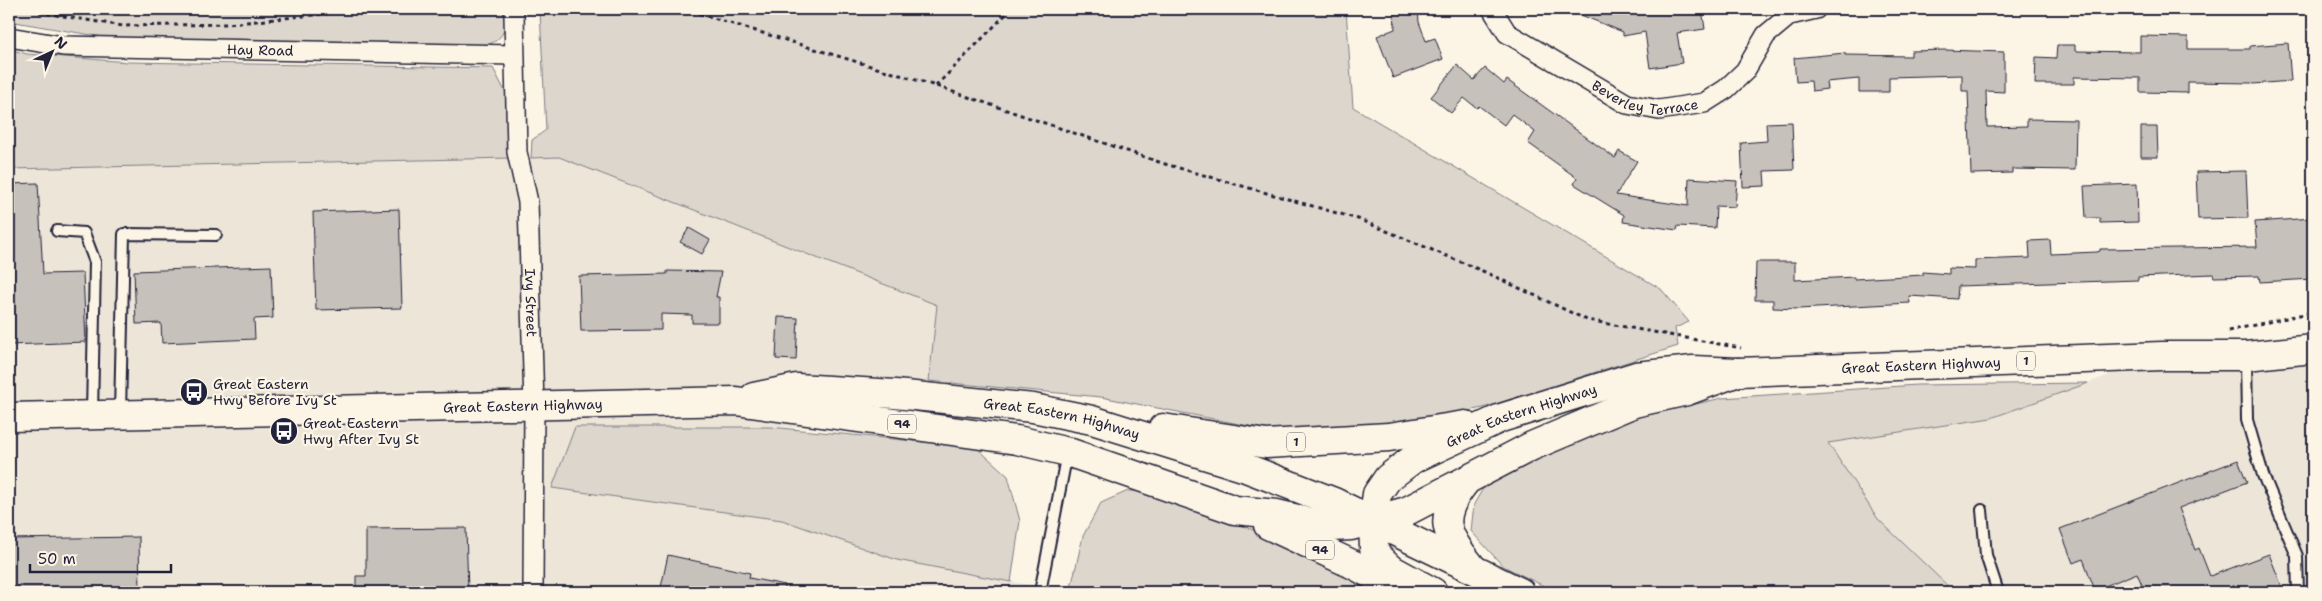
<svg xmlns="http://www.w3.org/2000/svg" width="2322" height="601" font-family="'Shantell Sans',sans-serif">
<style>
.built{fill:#ece5d8}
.green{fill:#dcd6cc;stroke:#7f7c84}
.building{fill:#c6c1bb;stroke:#22223b}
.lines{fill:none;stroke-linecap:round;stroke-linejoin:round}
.service-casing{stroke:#22223b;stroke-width:14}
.minor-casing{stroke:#22223b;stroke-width:22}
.trunk-casing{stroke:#22223b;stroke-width:31}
.path{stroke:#22223b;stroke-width:3;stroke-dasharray:4 4;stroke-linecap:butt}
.service{stroke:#fcf5e5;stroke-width:10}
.minor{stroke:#fcf5e5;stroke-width:19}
.trunk{stroke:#fcf5e5;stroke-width:28}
.labels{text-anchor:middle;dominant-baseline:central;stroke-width:4.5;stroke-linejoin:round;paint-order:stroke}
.shield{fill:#fcf5e5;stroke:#63616e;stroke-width:1}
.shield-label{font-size:12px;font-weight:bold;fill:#22223b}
.street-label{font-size:14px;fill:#22223b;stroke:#fcf5e5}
.poi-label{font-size:14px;fill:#22223b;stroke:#fcf5e5;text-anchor:start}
</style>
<rect width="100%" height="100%" fill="#fcf5e5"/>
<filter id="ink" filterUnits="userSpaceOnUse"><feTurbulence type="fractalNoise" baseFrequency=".02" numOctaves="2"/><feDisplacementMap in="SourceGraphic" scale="10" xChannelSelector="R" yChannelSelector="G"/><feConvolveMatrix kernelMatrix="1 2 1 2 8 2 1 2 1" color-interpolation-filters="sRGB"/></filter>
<g filter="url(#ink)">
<!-- built -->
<path class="built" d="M559,157L937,305L924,427H576L553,487L782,520L897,560L1067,592H9V169Z
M2313,349V592H1954L1878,519L1828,443L1991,418L2162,356Z"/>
<!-- green -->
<path class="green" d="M9,9H507C505,38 502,40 474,50L109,38L9,21Z
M527,9H1346L1353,107L1661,289L1689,322L1675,328L1678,346L1483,408L1379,428L1275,431L1101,397L929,381L937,305L559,157L531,158L532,140L546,130L540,11Z
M9,49L27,54L128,62L493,68L509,99L510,158L9,169Z
M2088,383L1991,418L1828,443L1878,519L1954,592H1556L1503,566L1471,531L1474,504L1488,480L1618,422L1722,398L1917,385Z
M575,427H770L976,447L1008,476L1020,521L1011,582L897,560L782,520L552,488Z
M1128,491H1150L1291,544L1380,592H1070L1083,536L1101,503Z"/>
<!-- building -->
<path class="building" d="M1394,9H1418L1419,22L1426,41L1435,38L1443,59L1393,78L1377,36L1395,29Z
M1566,9H1702L1705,29L1677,33L1682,63L1650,68L1645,32L1623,36V32Z
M2140,36L2188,37V49H2250V46L2288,43L2291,81L2253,84L2252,83L2188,82V93L2140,92V78L2074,77V84H2035L2036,57L2056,58L2057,45H2075V51L2140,52Z
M1944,50L2004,52V92L1986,91L1987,127L2027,126V119L2076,120L2075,170L2012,169V173L1971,174L1968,91H1962V75L1889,77V92H1859V79L1826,82L1827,89L1812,91L1811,81L1796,82L1794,58L1845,53V55L1911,56V51Z
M1457,65L1474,80L1485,68L1504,84L1507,80L1615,158L1619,151L1637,161L1616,195L1688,206L1689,178L1737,181L1735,207L1716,206L1715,228L1678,226L1677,230L1623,222L1624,215L1574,184L1577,178L1528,143L1535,132L1512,114L1504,125L1479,106L1477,108L1464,98L1451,113L1431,97Z
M1792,122L1794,170L1764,171L1765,186L1743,187L1741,143L1767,141L1766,123Z
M2141,127H2157L2158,157H2141Z
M2246,171L2248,218L2198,219L2196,172Z
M38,183L43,274L83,273L86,342L9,345V184Z
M2137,184L2138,222L2100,223V218H2086L2084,186Z
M399,209L402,308L316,310L313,212Z
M2313,218V279L2260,282L2259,276L2214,277L2213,274L2138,277V280L1958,286L1957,299L1909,296L1910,303L1798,309L1773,308V300H1755L1756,262H1795V280L1854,277V279L1923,275V272L1949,274V268L1975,269V260L2030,258L2029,241L2050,240L2051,254L2097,252L2100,251V249L2257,247L2255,222Z
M689,228L710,240L702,254L680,242Z
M271,266L273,318L254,319L255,339L162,343L161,323L136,324L134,271Z
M667,271L721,272L716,297H719V323H692V315L661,314V330L581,331L579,276L667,274Z
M778,317L798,318L796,360L776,359Z
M2238,460L2247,482L2179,508L2195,550L2199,548L2210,576L2269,554L2284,592H2145L2137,573L2095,590L2083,559L2073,563L2060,529Z
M466,528L468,592H356V576H366V529Z
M139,537L140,592H9V539Z
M668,555L750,573L749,578L785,585L784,592H660Z"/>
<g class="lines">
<defs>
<path id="service" d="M57,231L84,233L95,262L92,414
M2246,358L2247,420L2263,475L2297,556L2298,592
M120,413L124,234L216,235
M1982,510L1986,555L1998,592
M1040,592L1067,453"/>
<g id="minor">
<path id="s1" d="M1492,9L1507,33L1627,104L1659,110L1704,103L1726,89L1745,71L1766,35L1790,15L1816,9"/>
<path id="s2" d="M514,15L517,152L528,202L534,405L533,592"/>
<path id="s3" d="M9,37L63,46L514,55"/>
</g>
<g id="trunk">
<path id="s4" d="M754,397L797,388L895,394L1033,408L1092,420L1246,468L1334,502L1520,592"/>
<path id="s5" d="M9,417L736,401L1017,440L1068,452L1235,510L1277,514L1332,527L1351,526L1407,511L1532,446L1634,403L1687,391L1738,372"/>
<path d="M1163,428L1266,444L1389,437L1465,425"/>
<path d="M1466,481C1437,517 1444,533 1471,566"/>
<path d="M1268,525L1354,565L1398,589"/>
<path id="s6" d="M1433,592L1389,568L1376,555L1374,548L1373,521L1377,494L1388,478L1413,459L1501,418L1636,376L1693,370L1738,372L2162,356H2246L2313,349"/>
</g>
</defs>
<!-- service casing -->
<use href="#service" class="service-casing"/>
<!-- minor casing -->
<use href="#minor" class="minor-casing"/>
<!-- trunk casing -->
<use href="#trunk" class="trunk-casing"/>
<!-- path -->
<path class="path" d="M32,9L38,12L123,26L228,24L341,12L350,9
M684,9L936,86L1165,164L1358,219L1485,272L1587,320L1741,348
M936,86L1011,9
M2228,331L2313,312"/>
<!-- service -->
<use href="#service" class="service"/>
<!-- minor -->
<use href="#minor" class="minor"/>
<!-- trunk -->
<use href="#trunk" class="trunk"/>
</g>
</g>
<!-- icons -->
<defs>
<symbol id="bus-disc" viewBox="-11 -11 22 22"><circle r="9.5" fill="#22223b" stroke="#fcf5e5"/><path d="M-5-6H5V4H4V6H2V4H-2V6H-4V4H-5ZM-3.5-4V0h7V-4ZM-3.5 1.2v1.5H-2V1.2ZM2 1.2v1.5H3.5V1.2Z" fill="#fff"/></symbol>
</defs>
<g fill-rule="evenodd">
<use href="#bus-disc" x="178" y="376" width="32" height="32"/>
<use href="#bus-disc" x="268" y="415" width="32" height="32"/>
</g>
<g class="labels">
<!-- shield labels -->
<g class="shield">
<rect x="2017" y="351.5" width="18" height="19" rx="4"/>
<rect x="888" y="414.5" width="28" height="19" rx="4"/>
<rect x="1287" y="432.5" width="18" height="19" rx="4"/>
<rect x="1306" y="540.5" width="28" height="19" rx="4"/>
</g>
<g class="shield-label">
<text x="2026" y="361">1</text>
<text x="902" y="424">94</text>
<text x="1296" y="442">1</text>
<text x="1320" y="550">94</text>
</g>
<!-- street labels -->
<g class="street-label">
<text stroke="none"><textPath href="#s3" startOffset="252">Hay Road</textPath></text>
<text stroke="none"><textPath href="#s1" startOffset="184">Beverley Terrace</textPath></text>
<text stroke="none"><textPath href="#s2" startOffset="289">Ivy Street</textPath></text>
<text stroke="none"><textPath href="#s6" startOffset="705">Great Eastern Highway</textPath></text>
<text stroke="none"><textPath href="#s5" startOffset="514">Great Eastern Highway</textPath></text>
<text stroke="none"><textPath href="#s6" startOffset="298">Great Eastern Highway</textPath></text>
<text stroke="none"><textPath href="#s4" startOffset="311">Great Eastern Highway</textPath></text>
</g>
<!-- poi labels -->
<g class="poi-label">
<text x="213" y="384">Great Eastern<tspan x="213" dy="16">Hwy Before Ivy St</tspan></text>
<text x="303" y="423">Great Eastern<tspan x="303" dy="16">Hwy After Ivy St</tspan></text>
</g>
</g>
<!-- margin -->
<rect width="2322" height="601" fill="none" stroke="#fcf5e5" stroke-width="30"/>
<rect x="15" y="15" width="2292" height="571" fill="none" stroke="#22223b" stroke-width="2" filter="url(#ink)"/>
<!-- north arrow -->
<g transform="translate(52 52) rotate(44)" stroke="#fcf5e5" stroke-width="4" paint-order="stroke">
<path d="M0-4L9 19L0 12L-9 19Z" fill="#22223b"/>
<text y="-8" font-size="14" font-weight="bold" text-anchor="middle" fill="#22223b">N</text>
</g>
<!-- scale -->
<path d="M30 564v8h141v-8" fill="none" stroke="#22223b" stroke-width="2.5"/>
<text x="38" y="564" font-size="15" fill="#22223b" stroke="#fcf5e5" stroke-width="4" paint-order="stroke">50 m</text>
</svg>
